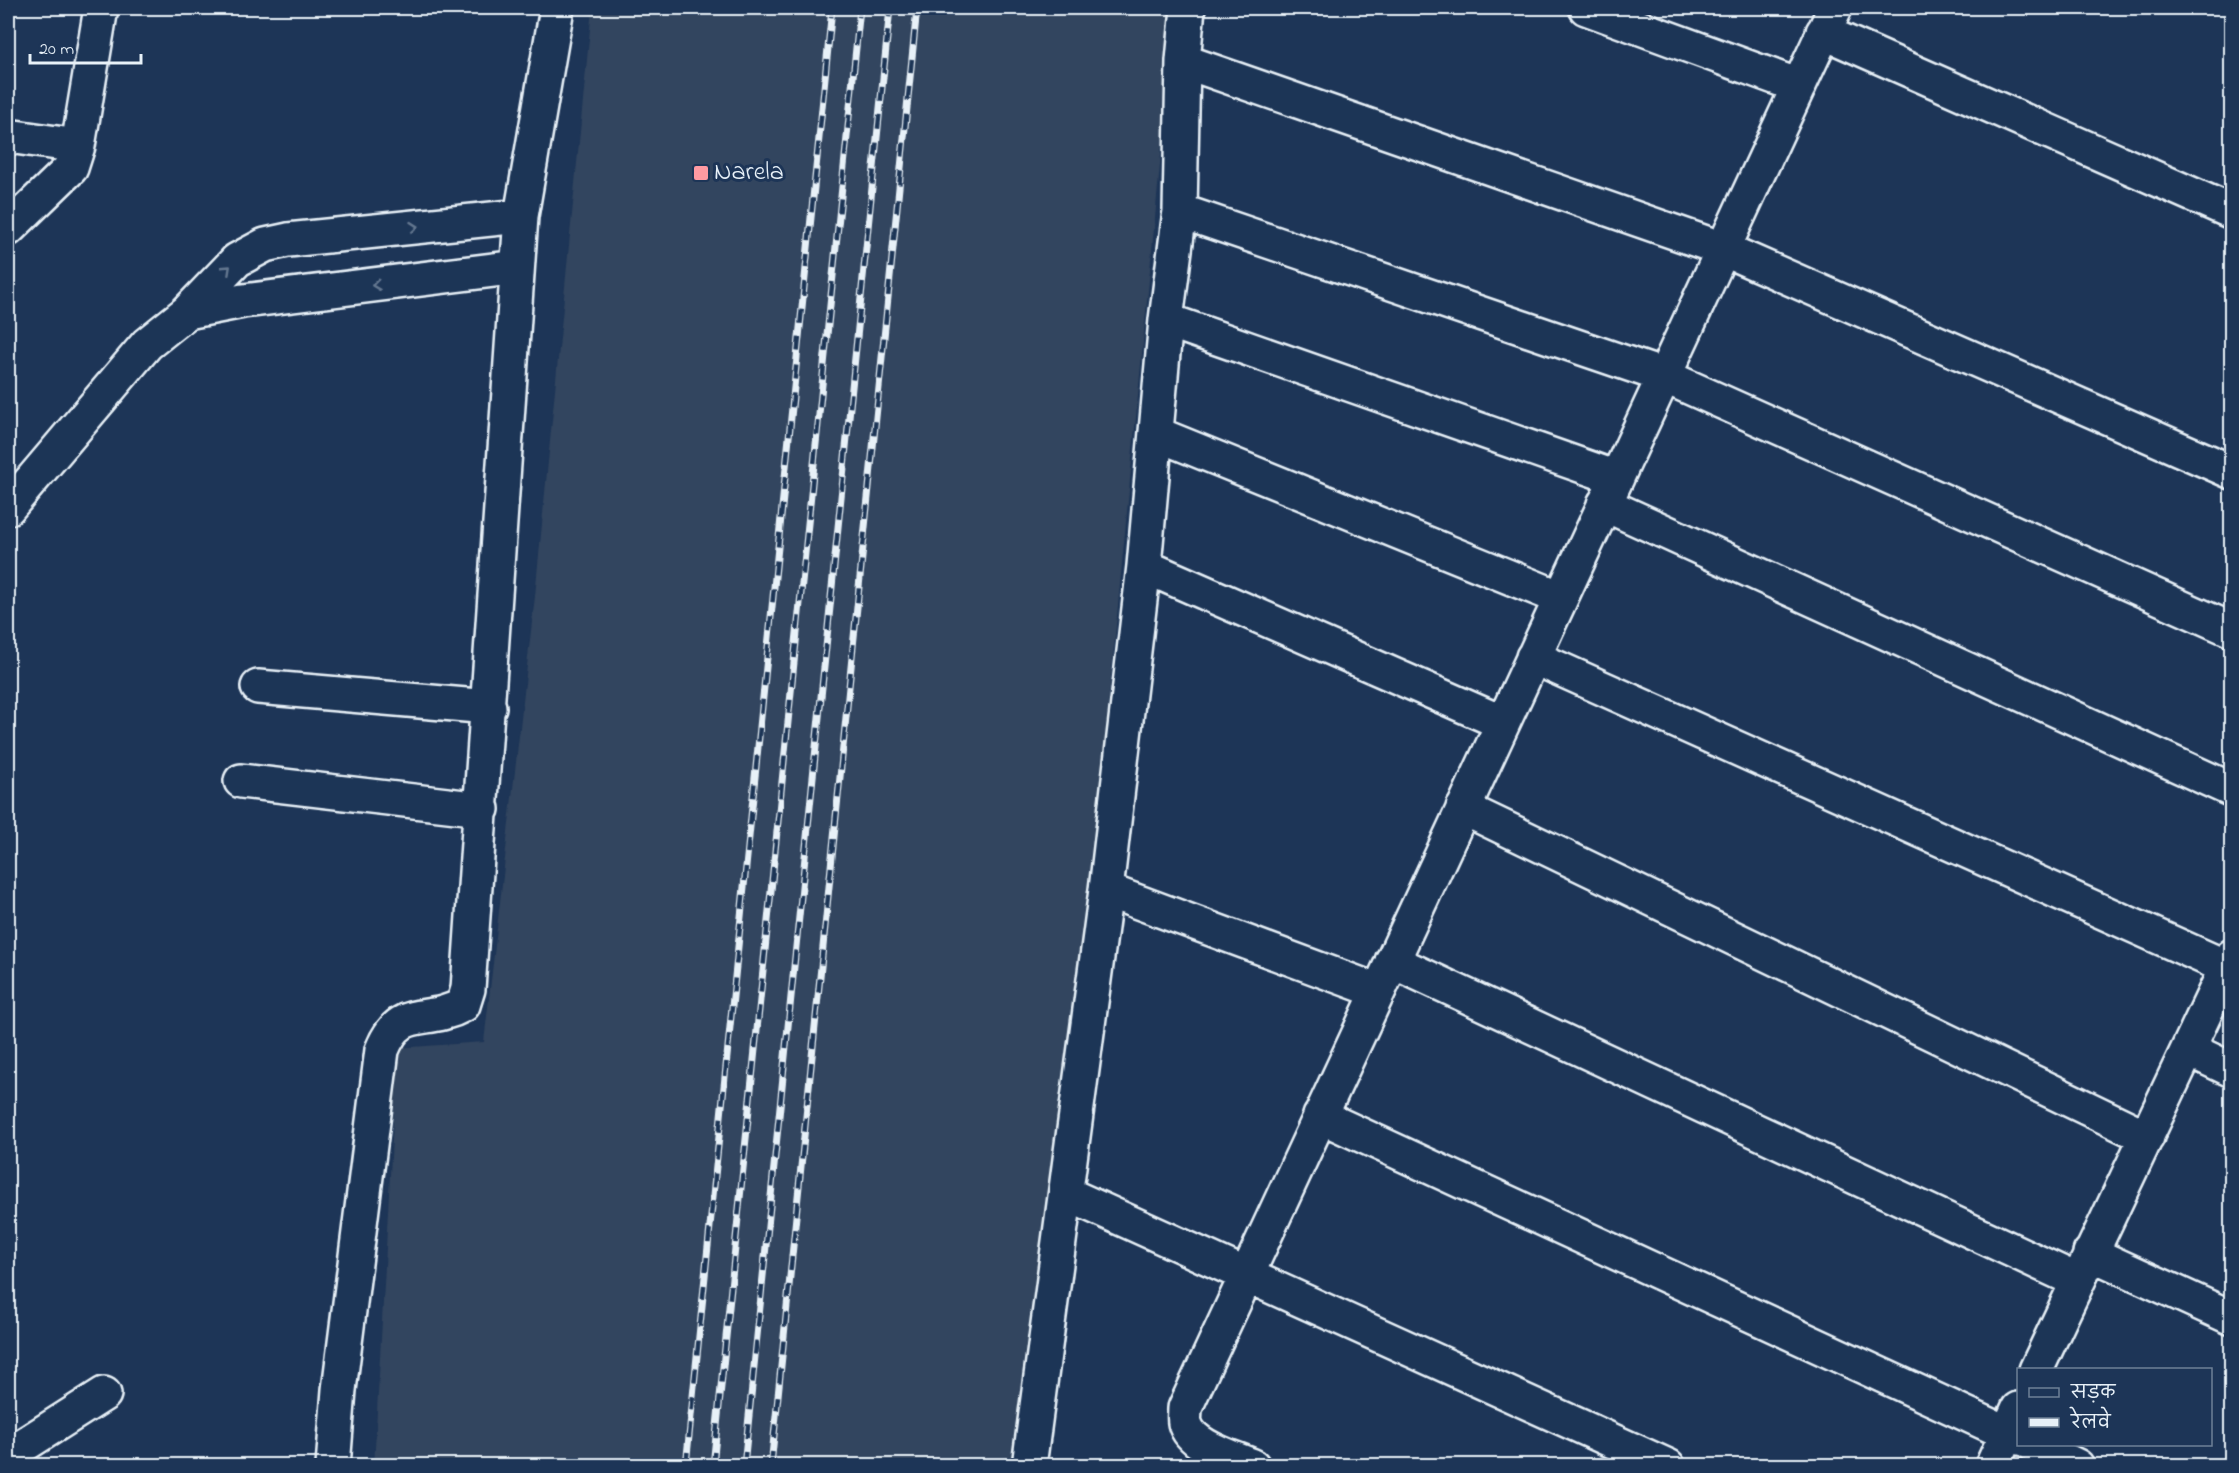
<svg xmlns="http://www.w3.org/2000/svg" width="2239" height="1473" font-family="'Indie Flower','Playpen Sans Deva',sans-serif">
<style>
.built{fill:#32455e}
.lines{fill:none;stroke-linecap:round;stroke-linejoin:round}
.street-casing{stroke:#e8f1f8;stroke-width:38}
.street{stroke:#1d3557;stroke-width:33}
.rail-casing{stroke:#e8f1f8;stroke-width:7}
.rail{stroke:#1d3557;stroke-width:4.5;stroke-dasharray:14;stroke-linecap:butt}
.oneway{stroke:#64778f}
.poi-dot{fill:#ff9aa2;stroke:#1d3557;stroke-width:2}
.labels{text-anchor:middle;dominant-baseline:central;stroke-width:6;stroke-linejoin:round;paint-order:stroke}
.poi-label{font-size:26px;fill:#e8f1f8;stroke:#1d3557;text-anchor:start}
</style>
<rect width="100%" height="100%" fill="#1d3557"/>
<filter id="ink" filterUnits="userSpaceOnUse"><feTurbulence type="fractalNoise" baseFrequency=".0167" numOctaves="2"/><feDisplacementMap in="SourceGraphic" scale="12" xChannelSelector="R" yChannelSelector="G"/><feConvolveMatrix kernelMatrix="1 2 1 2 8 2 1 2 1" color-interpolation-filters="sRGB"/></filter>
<g filter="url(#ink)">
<!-- built -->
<path class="built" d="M592,8H1175L1036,1465L374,1466L397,1048L484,1042L535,596Z"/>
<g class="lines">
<defs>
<path id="street" d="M1586,8L1799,86
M1823,32L2232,212
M1183,61L1723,249L2232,472
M8,136L78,146
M1180,211L1664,376L2232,630
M8,229L71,168L78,146L101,8
M187,312L243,301L517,267
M1166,320L1617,478
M1157,434L1561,598
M1604,504L2232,790
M8,508L147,344L187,312L237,260L265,245L288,240L521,216
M1144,566L1503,723
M1533,657L2226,967
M258,687L489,707
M241,781L482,809
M1463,808L2147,1137
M1106,890L1378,991
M1392,961L2076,1280
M2188,1049L2232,1070
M1320,1116L2018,1438
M1067,1194L1668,1466
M2090,1253L2232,1318
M2036,1370L2232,956
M2032,1444L2077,1466
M8,1455L104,1394
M333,1466L339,1390L382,1050C401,1003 425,1026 463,1005L468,989L521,216L557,8
M1029,1466L1106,890L1144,566L1166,320L1180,211L1183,61L1188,8
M1253,1466C1233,1457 1191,1447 1185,1423C1184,1419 1185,1413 1185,1408L1835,8
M1992,1466L2018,1409"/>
</defs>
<!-- street casing -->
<use href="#street" class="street-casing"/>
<!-- street -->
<use href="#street" class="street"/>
<defs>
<path id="rail" d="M686,1466L832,8
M713,1466L860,8
M744,1466L890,8
M771,1466L917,8"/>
</defs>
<!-- rail casing -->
<use href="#rail" class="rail-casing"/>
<!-- rail -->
<use href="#rail" class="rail"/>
</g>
<!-- one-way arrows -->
<defs><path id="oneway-chevron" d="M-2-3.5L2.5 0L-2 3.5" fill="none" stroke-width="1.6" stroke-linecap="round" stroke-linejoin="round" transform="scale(1.5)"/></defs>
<g class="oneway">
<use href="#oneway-chevron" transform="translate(414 227) rotate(-6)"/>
<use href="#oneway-chevron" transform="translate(227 269) rotate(-43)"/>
<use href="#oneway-chevron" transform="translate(376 285) rotate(173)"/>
</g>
</g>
<!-- markers -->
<rect class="poi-dot" x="693" y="165" width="16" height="16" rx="3"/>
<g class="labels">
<!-- poi labels -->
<g class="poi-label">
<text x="714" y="173">Narela</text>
</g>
</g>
<!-- margin -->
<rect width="2239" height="1473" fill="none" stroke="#1d3557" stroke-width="30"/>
<rect x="15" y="15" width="2209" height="1443" fill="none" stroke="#e8f1f8" stroke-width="2" filter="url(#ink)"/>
<!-- legend -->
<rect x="2017" y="1368" width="195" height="78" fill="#1d3557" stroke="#6e8097" stroke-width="1.5"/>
<rect x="2029" y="1388" width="30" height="9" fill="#1d3557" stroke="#6e8097" stroke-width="1.5"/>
<text x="2071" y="1398" font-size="18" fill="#e8f1f8">सड़क</text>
<rect x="2029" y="1418" width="30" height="9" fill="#e8f1f8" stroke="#6e8097" stroke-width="1.5"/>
<text x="2071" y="1428" font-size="18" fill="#e8f1f8">रेलवे</text>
<!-- scale -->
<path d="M30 54v9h111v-9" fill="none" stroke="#e8f1f8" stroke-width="3"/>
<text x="39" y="54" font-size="18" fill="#e8f1f8" stroke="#1d3557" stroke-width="4.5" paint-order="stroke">20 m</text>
</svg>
